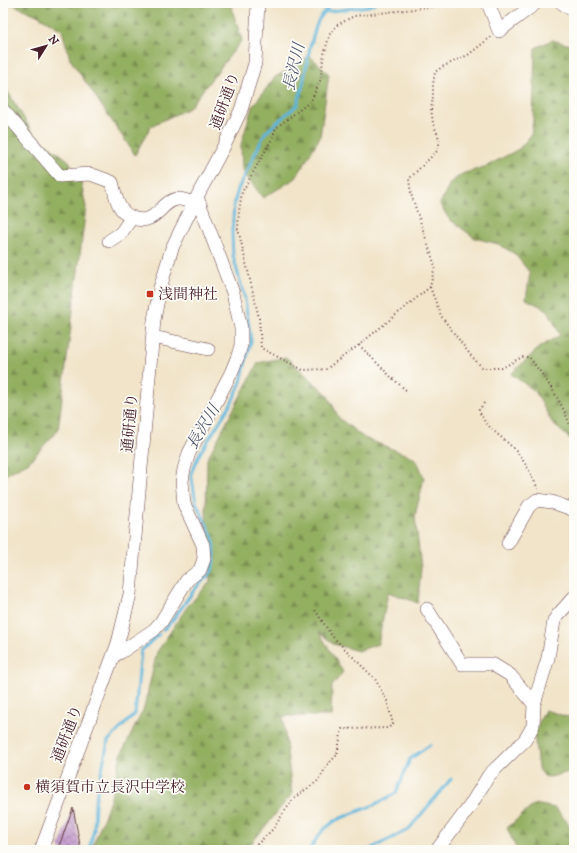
<svg xmlns="http://www.w3.org/2000/svg" width="577" height="853" font-family="'IM FELL DW Pica','Noto Serif JP',serif">
<style>
.forest{fill:url(#forest-firs);stroke:#6e6746}
.lines{fill:none;stroke-linecap:round;stroke-linejoin:round}
.stream{stroke:#5eb5db;stroke-width:3}
.building{fill:url(#building-cross-hatch)}
.minor-casing{stroke:#633d43;stroke-width:14}
.path{stroke:#633d43;stroke-width:2;stroke-dasharray:1 3;stroke-linecap:butt}
.minor{stroke:#fff;stroke-width:13}
.poi-dot{fill:#c8321e;stroke:#fdfcf7;stroke-width:1.5}
.labels{text-anchor:middle;dominant-baseline:central;stroke-width:3.5;stroke-linejoin:round;paint-order:stroke}
.street-label{font-size:15px;fill:#4a1f2b;stroke:#fdfcf7}
.poi-label{font-size:15px;fill:#4a1f2b;stroke:#fdfcf7;text-anchor:start}
.water-label{font-size:16px;font-style:italic;fill:#525b71;stroke:#fdfcf7}
</style>
<defs>
<pattern id="forest-firs" width="22" height="20" patternUnits="userSpaceOnUse"><rect width="22" height="20" fill="#93af61"/><path d="M5 1l3.5 6h-7zM16 11l3.5 6h-7z" fill="#7a8e50"/></pattern>
<pattern id="building-cross-hatch" width="8" height="8" patternUnits="userSpaceOnUse"><rect width="8" height="8" fill="#c49cce"/><path d="M0 0l8 8M0 8l8-8" fill="none" stroke="#a17fa7"/></pattern>
</defs>
<rect width="100%" height="100%" fill="#fdfcf7"/>
<filter id="ink" filterUnits="userSpaceOnUse"><feTurbulence type="fractalNoise" baseFrequency=".025" numOctaves="2"/><feDisplacementMap in="SourceGraphic" scale="8" xChannelSelector="R" yChannelSelector="G"/><feConvolveMatrix kernelMatrix="1 2 1 2 8 2 1 2 1" color-interpolation-filters="sRGB"/></filter>
<filter id="wash" filterUnits="userSpaceOnUse"><feTurbulence type="fractalNoise" baseFrequency=".012" numOctaves="4" result="noise"/><feDisplacementMap in="SourceGraphic" scale="16" xChannelSelector="R" yChannelSelector="G"/><feGaussianBlur stdDeviation="0.9" result="paint"/><feColorMatrix in="noise" values="0 0 0 0 0 0 0 0 0 0 0 0 0 0 0 0 0 1.4 0 .05"/><feComposite in="paint" operator="in"/></filter>
<g filter="url(#wash)">
<rect width="100%" height="100%" fill="#f1e4c9"/>
<!-- forest -->
<path class="forest" d="M9,3H230L242,40L189,108L151,126L135,155L70,59L62,30L37,15Z
M552,40L574,46V442L553,424L535,391L511,374L540,347L560,335L548,310L526,299L530,273L515,254L498,244L475,238L449,219L440,204L450,183L462,174L487,166L519,149L531,135L533,120L535,48Z
M310,56L329,74L320,137L296,178L263,198L242,170L241,145L252,107L275,77Z
M3,84L33,133L69,161L81,183L86,207L58,430L29,462L3,476Z
M286,357L327,394L339,418L364,438L413,457L419,465L424,478L415,516L421,568L418,603L388,592L378,644L358,651L333,644L319,632L343,672L332,686L331,716H283L292,794L246,850H93L92,848L110,801L121,755L144,708L157,652L187,607L210,582L206,512L207,459L258,363Z
M545,710L568,717L574,714V771L546,778L538,768L534,732Z
M535,804L555,808L568,823L574,833V850H517L507,828Z"/>
<g class="lines">
<!-- stream -->
<path class="stream" d="M325,12L368,6L376,3
M163,630L171,622L195,589L212,571L215,553L213,538L196,503L191,473L200,453L232,402L241,382L251,341L245,299L233,256L232,234L234,204L238,189L265,133L297,105L302,89L310,47L316,26L319,19L331,3
M89,850L94,829L95,802L108,741L135,714L141,651L159,634
M309,850L322,831L336,820L374,805L396,793L410,759L430,745
M368,850L408,830L451,779"/>
</g>
<g id="blocks">
<!-- building -->
<path class="building" d="M73,808L81,850H61L59,846Z"/>
</g>
</g>
<g filter="url(#ink)">
<use href="#blocks" fill-opacity="0" stroke="#633d43" stroke-width="1"/>
<g class="lines">
<defs>
<path id="minor" d="M488,3L499,31L536,3
M562,3L574,11
M3,110L60,176L90,174L112,182C116,196 117,212 133,218C157,227 161,199 179,199C184,199 189,202 194,203
M109,241L121,233L132,217
M153,337L208,349
M508,543L529,506L537,500L552,502L574,510
M427,609L462,664H492L510,675L534,704
M113,656L121,652L154,630L161,622L187,580L200,570L204,559L203,545L184,504L182,481L184,469L189,453L231,373L238,356L241,345V328L233,293L197,197
M41,850L118,643L130,594L154,320L160,288L172,248L200,191L225,144L241,110L255,63L258,3
M437,850L470,806L489,775L525,740L533,726L534,704L548,658L554,621L557,616L574,597"/>
</defs>
<!-- minor casing -->
<use href="#minor" class="minor-casing"/>
<!-- path -->
<path class="path" d="M491,37L468,55L442,67L435,72L433,84V97L431,109L433,123L440,141L437,151L409,179L411,194L435,266L430,287L441,316L472,357L483,368H502L522,357H529C549,383 566,407 574,438
M430,287L359,345L326,369L303,370L261,348L259,318L238,229L239,211L242,192L272,139L276,128L311,101L320,81L324,54L330,34L337,25L354,16L431,7L437,3
M359,345L392,378L407,391
M484,403L479,410C484,427 502,436 514,449C525,461 531,474 538,489
M251,850L272,830L294,798L319,780L327,765L337,755L342,729L388,728L393,724L387,701L375,679L332,636L315,610"/>
<!-- minor -->
<use href="#minor" class="minor"/>
</g>
</g>
<!-- markers -->
<g class="poi-dot">
<rect x="146" y="290" width="8" height="8" rx="2"/>
<circle cx="27" cy="787" r="4"/>
</g>
<g class="labels">
<!-- street labels -->
<g class="street-label">
<text transform="translate(225 101) rotate(-70)">通研通り</text>
<text transform="translate(130 423) rotate(-85)">通研通り</text>
<text transform="translate(67 734) rotate(-69)">通研通り</text>
</g>
<!-- poi labels -->
<g class="poi-label">
<text x="158" y="294">浅間神社</text>
<text x="35" y="787">横須賀市立長沢中学校</text>
</g>
<!-- water labels -->
<g class="water-label">
<text transform="translate(294 67) rotate(-77)">長沢川</text>
<text transform="translate(203 427) rotate(-59)">長沢川</text>
</g>
</g>
<!-- margin -->
<rect width="577" height="853" fill="none" stroke="#fdfcf7" stroke-width="16"/>
<!-- north arrow -->
<g transform="translate(46 46) rotate(53)" stroke="#fdfcf7" stroke-width="3" paint-order="stroke">
<path d="M0-3L7 15L0 10L-7 15Z" fill="#4a1f2b"/>
<text y="-6" font-size="11" font-weight="bold" text-anchor="middle" fill="#4a1f2b">N</text>
</g>
</svg>
